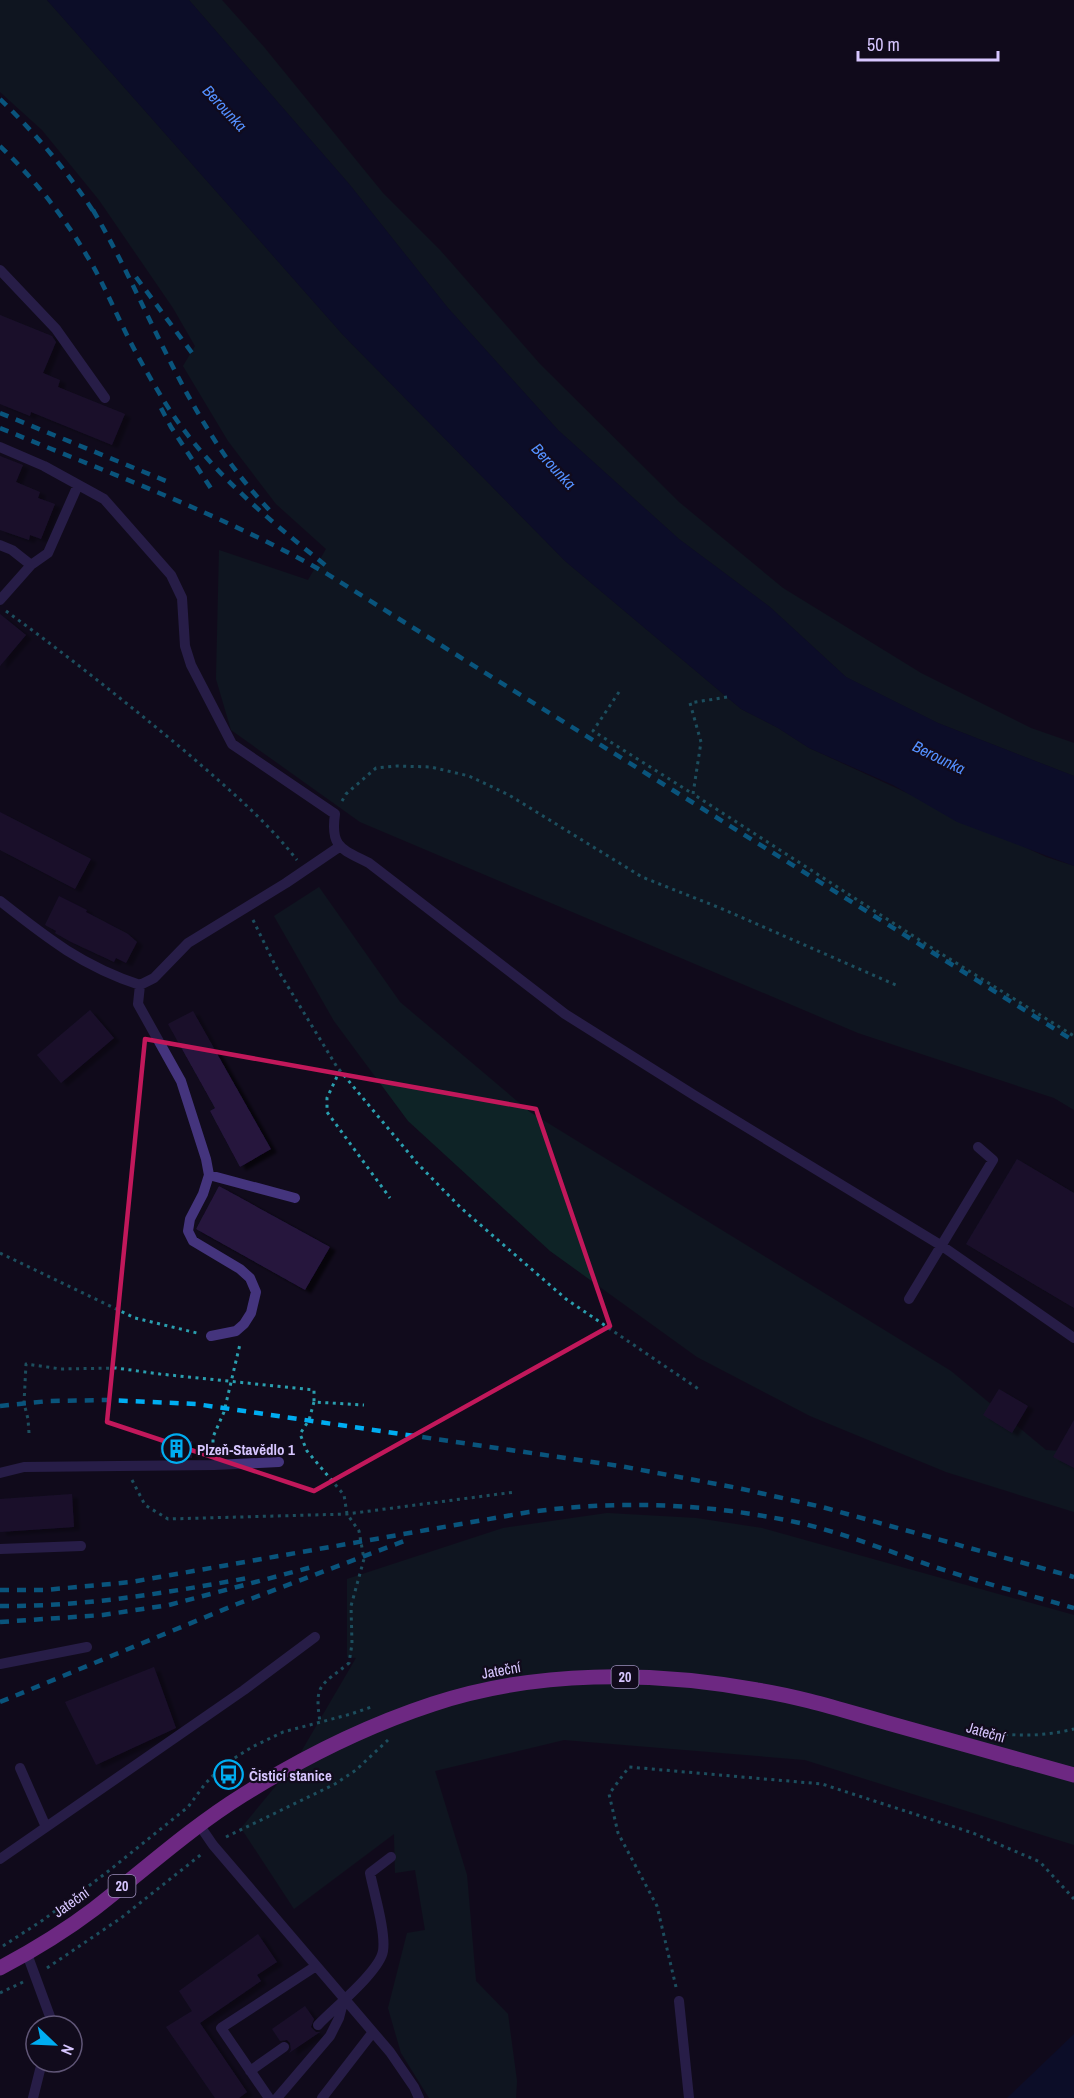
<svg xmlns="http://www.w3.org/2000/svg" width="1074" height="2098" font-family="'Archivo Narrow',sans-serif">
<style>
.green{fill:#0e2326}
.water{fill:#071039}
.building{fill:#25163d;filter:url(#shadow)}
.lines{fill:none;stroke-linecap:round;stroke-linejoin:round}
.path{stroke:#2a9faf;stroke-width:3;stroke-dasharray:3 4.5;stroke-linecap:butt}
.service{stroke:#44347d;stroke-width:10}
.primary{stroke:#dd4dff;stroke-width:15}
.rail{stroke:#00adf1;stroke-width:4.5;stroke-dasharray:9 8;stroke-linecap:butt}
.marked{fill:none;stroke:#c2185b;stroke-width:4.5;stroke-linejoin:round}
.labels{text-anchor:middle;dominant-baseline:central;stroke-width:4.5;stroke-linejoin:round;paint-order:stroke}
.shield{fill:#110b1c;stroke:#9c8ebb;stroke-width:1.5}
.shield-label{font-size:14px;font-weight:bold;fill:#d7c6ff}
.poi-label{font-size:15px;font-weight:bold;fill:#d7c6ff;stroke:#110b1c;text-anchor:start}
.street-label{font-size:15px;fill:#d7c6ff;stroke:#110b1c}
.water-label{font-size:16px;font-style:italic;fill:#5490ff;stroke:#110b1c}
</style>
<defs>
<filter id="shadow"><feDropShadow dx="6" dy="3.5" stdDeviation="1.5" flood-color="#0009"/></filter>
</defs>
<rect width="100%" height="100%" fill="#110b1c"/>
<!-- green -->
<path class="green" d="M0,0H47L343,335L565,561L741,709L778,728L809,748L1046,857L1074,866V1110L1054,1098L858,1033L360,822L231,730L216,679L219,550L308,580L326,549L276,504L228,441L183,366L195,346L173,308L99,200L42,130L0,92Z
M189,0H222L264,47L383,193L440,250L540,364L679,502L783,588L921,673L1031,728L1074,743V776L938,723L846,677L770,607L679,539L558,430L448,308L350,185Z
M319,887L400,1002L530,1112L951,1371L1046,1450L1074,1452V1512L946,1472L810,1416L697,1357L550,1251L408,1121L334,1021L274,916Z
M607,1513L696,1518L762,1528L1074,1615V1845L805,1760L564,1740L435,1771L467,1875L476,1981L508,2014L517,2081L516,2098H429L401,2053L388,2008L407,1933L425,1930L415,1870L395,1873L394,1834L294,1909L241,1828L294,1764L356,1658L347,1657V1579L503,1528Z"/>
<!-- water -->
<path class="water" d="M47,0H189L350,185L448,308L558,430L679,539L770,607L846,677L938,723L1074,776V866L957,822L893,785L809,748L778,728L741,709L565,561L343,335Z
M1074,2034V2098H1007Z"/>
<!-- building -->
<path class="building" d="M0,315L52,336L56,342L43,373L60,380L58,387L125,414L112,445L31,412L30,416L0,404Z
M0,456L23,465L16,482L40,492L38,498L55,504L41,539L30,535L29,540L0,530Z
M0,614L26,635L0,666Z
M0,812L91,859L75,889L0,850Z
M59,896L87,910L86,912L128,934L137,942L126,963L116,958L114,962L71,942L55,933L56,931L45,925Z
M90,1010L114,1038L61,1083L37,1055Z
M193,1011L271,1149L240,1167L210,1111L215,1108L168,1024Z
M1017,1159L1074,1193V1308L966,1244Z
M219,1186L330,1247L305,1290L196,1229Z
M999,1389L1028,1406L1012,1433L983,1415Z
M1074,1420V1468L1053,1457Z
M160,1440L192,1441V1458L160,1457Z
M72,1494L74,1527L0,1532V1499Z
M154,1667L176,1728L96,1765L65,1702Z
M258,1934L277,1962L257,1975L261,1981L200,2023L247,2092L239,2098H215L166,2027L192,2011L179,1991Z
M305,2006L314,2019L311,2027L316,2032H320L289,2053L291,2050L290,2043L287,2040L280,2041L272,2029Z"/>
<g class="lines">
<!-- path -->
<path class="path" d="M6,611C68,656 127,703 186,752C225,786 265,819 297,860
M619,692L593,731L693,794
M727,697L690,703L701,742L693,794L932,948L1074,1036
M342,801L346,794L376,768L397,766L431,767L469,776L509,795L642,877L720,908L896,985
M253,920L276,967L337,1067L417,1163L461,1208L566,1299L700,1390
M340,1070L327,1098V1112L390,1198
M0,1253L135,1318L197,1333
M314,1402L309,1420L300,1434L307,1451L344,1495L347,1514L359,1531L364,1559L351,1606L352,1644L349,1663C321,1686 314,1683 320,1722
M29,1433L28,1419L24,1403L26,1364L61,1369L116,1368L160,1374L314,1390V1402L364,1405
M213,1450V1437L224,1412L240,1344
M132,1480L145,1505L168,1519L347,1514L515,1492
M990,1732C1019,1737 1045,1736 1074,1729
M226,1837L335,1784L356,1770L388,1740
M3,1946L43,1920L106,1873L188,1807L205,1784L222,1766L252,1747L283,1732L351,1714L374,1706
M47,1968L121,1918L203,1853
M676,1987L657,1906L618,1833L609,1794L629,1767L822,1784L973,1833L1040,1862L1074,1899
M0,1993L23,1982"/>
<!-- service -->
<path class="service" d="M0,270L56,329L105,398
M0,447L44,466L104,499L171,575L182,598L185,646L191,665L232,744L335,814C330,848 342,849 369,863L565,1014L697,1097L942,1246L1074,1338
M0,545L12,550L31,565L48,553L78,485
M0,600L31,565
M0,901C47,938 82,966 140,985L154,978L188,943L286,883L339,847
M140,985L138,1004L181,1081L206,1159L209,1175L203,1194L190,1219L188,1231L193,1241L240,1269L250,1278L256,1292L251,1313L244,1324L236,1331L211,1336
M209,1175L295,1198
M909,1299L993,1160L978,1147
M0,1473L24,1467L214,1465L279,1462
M0,1549L81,1546
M0,1664L87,1647
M20,1768L46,1827
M200,1826L213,1845L390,2052L414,2087L419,2098
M0,1859L244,1690L315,1637
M27,1954L52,2022L51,2026
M679,2001L689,2098
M318,2025C333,2009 380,1971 383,1951C386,1932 374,1893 370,1873L391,1857
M250,2071L284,2047
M33,2098L42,2062
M269,2098L221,2028L316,1966
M277,2098L330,2036L339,2018L344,1999
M322,2098L373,2032"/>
<!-- primary -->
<path class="primary" d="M0,1968C32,1951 65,1931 94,1909C143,1871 190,1828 243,1795C302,1758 366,1726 433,1704C536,1670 651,1671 757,1690C802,1697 845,1711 888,1723C950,1740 1012,1758 1074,1775"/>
<!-- rail -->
<path class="rail" d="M0,99C37,135 69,173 97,217
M0,146C34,179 63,215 87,256C102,280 112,305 124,329C136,354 150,378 164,401C207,470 268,519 330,569
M93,210C136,283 166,364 212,436C230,465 251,491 274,515
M136,277L195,357
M161,408L171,427L212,490
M0,413L166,481
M0,428C109,473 221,514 324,572L1074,1041
M0,1406L49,1401L108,1400L196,1404L620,1466L738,1488L822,1507L1074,1577
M0,1590H45L131,1582L529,1512C621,1500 708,1503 800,1523C847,1534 893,1553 938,1568C983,1583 1029,1595 1074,1608
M0,1606C84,1607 165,1593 248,1578
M0,1622L103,1615L169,1605L312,1567
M0,1702L237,1604L407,1540"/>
</g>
<!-- marked area -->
<path d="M0 0H1074V2098H0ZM145,1039L536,1109L610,1326L314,1491L107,1422Z" fill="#110b1c" fill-opacity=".55" fill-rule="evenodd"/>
<path class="marked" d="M145,1039L536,1109L610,1326L314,1491L107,1422Z"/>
<!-- icons -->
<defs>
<symbol id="building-ring" viewBox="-11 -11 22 22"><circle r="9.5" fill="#110b1c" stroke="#00adf1" stroke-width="1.5"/><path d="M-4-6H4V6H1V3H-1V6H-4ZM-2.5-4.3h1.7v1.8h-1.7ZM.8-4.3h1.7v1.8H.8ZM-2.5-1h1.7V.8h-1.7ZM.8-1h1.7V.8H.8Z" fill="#00adf1"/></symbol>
<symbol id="bus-ring" viewBox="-11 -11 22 22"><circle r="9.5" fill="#110b1c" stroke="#00adf1" stroke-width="1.5"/><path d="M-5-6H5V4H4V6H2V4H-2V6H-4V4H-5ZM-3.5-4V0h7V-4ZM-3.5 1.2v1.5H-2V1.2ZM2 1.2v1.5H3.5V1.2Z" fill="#00adf1"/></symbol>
</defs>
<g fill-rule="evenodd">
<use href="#building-ring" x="160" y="1432" width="33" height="33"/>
<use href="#bus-ring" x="212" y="1758" width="33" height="33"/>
</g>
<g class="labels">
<!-- shield labels -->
<g class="shield">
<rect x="611.5" y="1666" width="27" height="22" rx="4.5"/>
<rect x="108.5" y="1875" width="27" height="22" rx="4.5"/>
</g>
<g class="shield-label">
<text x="625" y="1677">20</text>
<text x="122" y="1886">20</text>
</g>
<!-- poi labels -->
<g class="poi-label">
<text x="197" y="1449">Plzeň-Stavědlo 1</text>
<text x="249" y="1775">Čisticí stanice</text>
</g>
<!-- street labels -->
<g class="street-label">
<text transform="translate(501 1670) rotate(-10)">Jateční</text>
<text transform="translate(986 1732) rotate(16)">Jateční</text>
<text transform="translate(71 1902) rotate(-35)">Jateční</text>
</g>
<!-- water labels -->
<g class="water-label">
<text transform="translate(225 108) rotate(47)">Berounka</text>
<text transform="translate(554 466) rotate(47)">Berounka</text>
<text transform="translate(939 757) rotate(26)">Berounka</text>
</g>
</g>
<!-- north arrow -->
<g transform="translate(54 2044) rotate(113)"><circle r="28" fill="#110b1c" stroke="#605677" stroke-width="1.5"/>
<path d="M0-4.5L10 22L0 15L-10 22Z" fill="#00adf1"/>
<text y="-9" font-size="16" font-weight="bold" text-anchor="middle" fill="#d7c6ff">N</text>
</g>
<!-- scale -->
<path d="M858 51v9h140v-9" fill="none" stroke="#d7c6ff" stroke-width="3"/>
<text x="867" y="51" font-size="18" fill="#d7c6ff" stroke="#110b1c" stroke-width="4.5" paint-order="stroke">50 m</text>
</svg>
